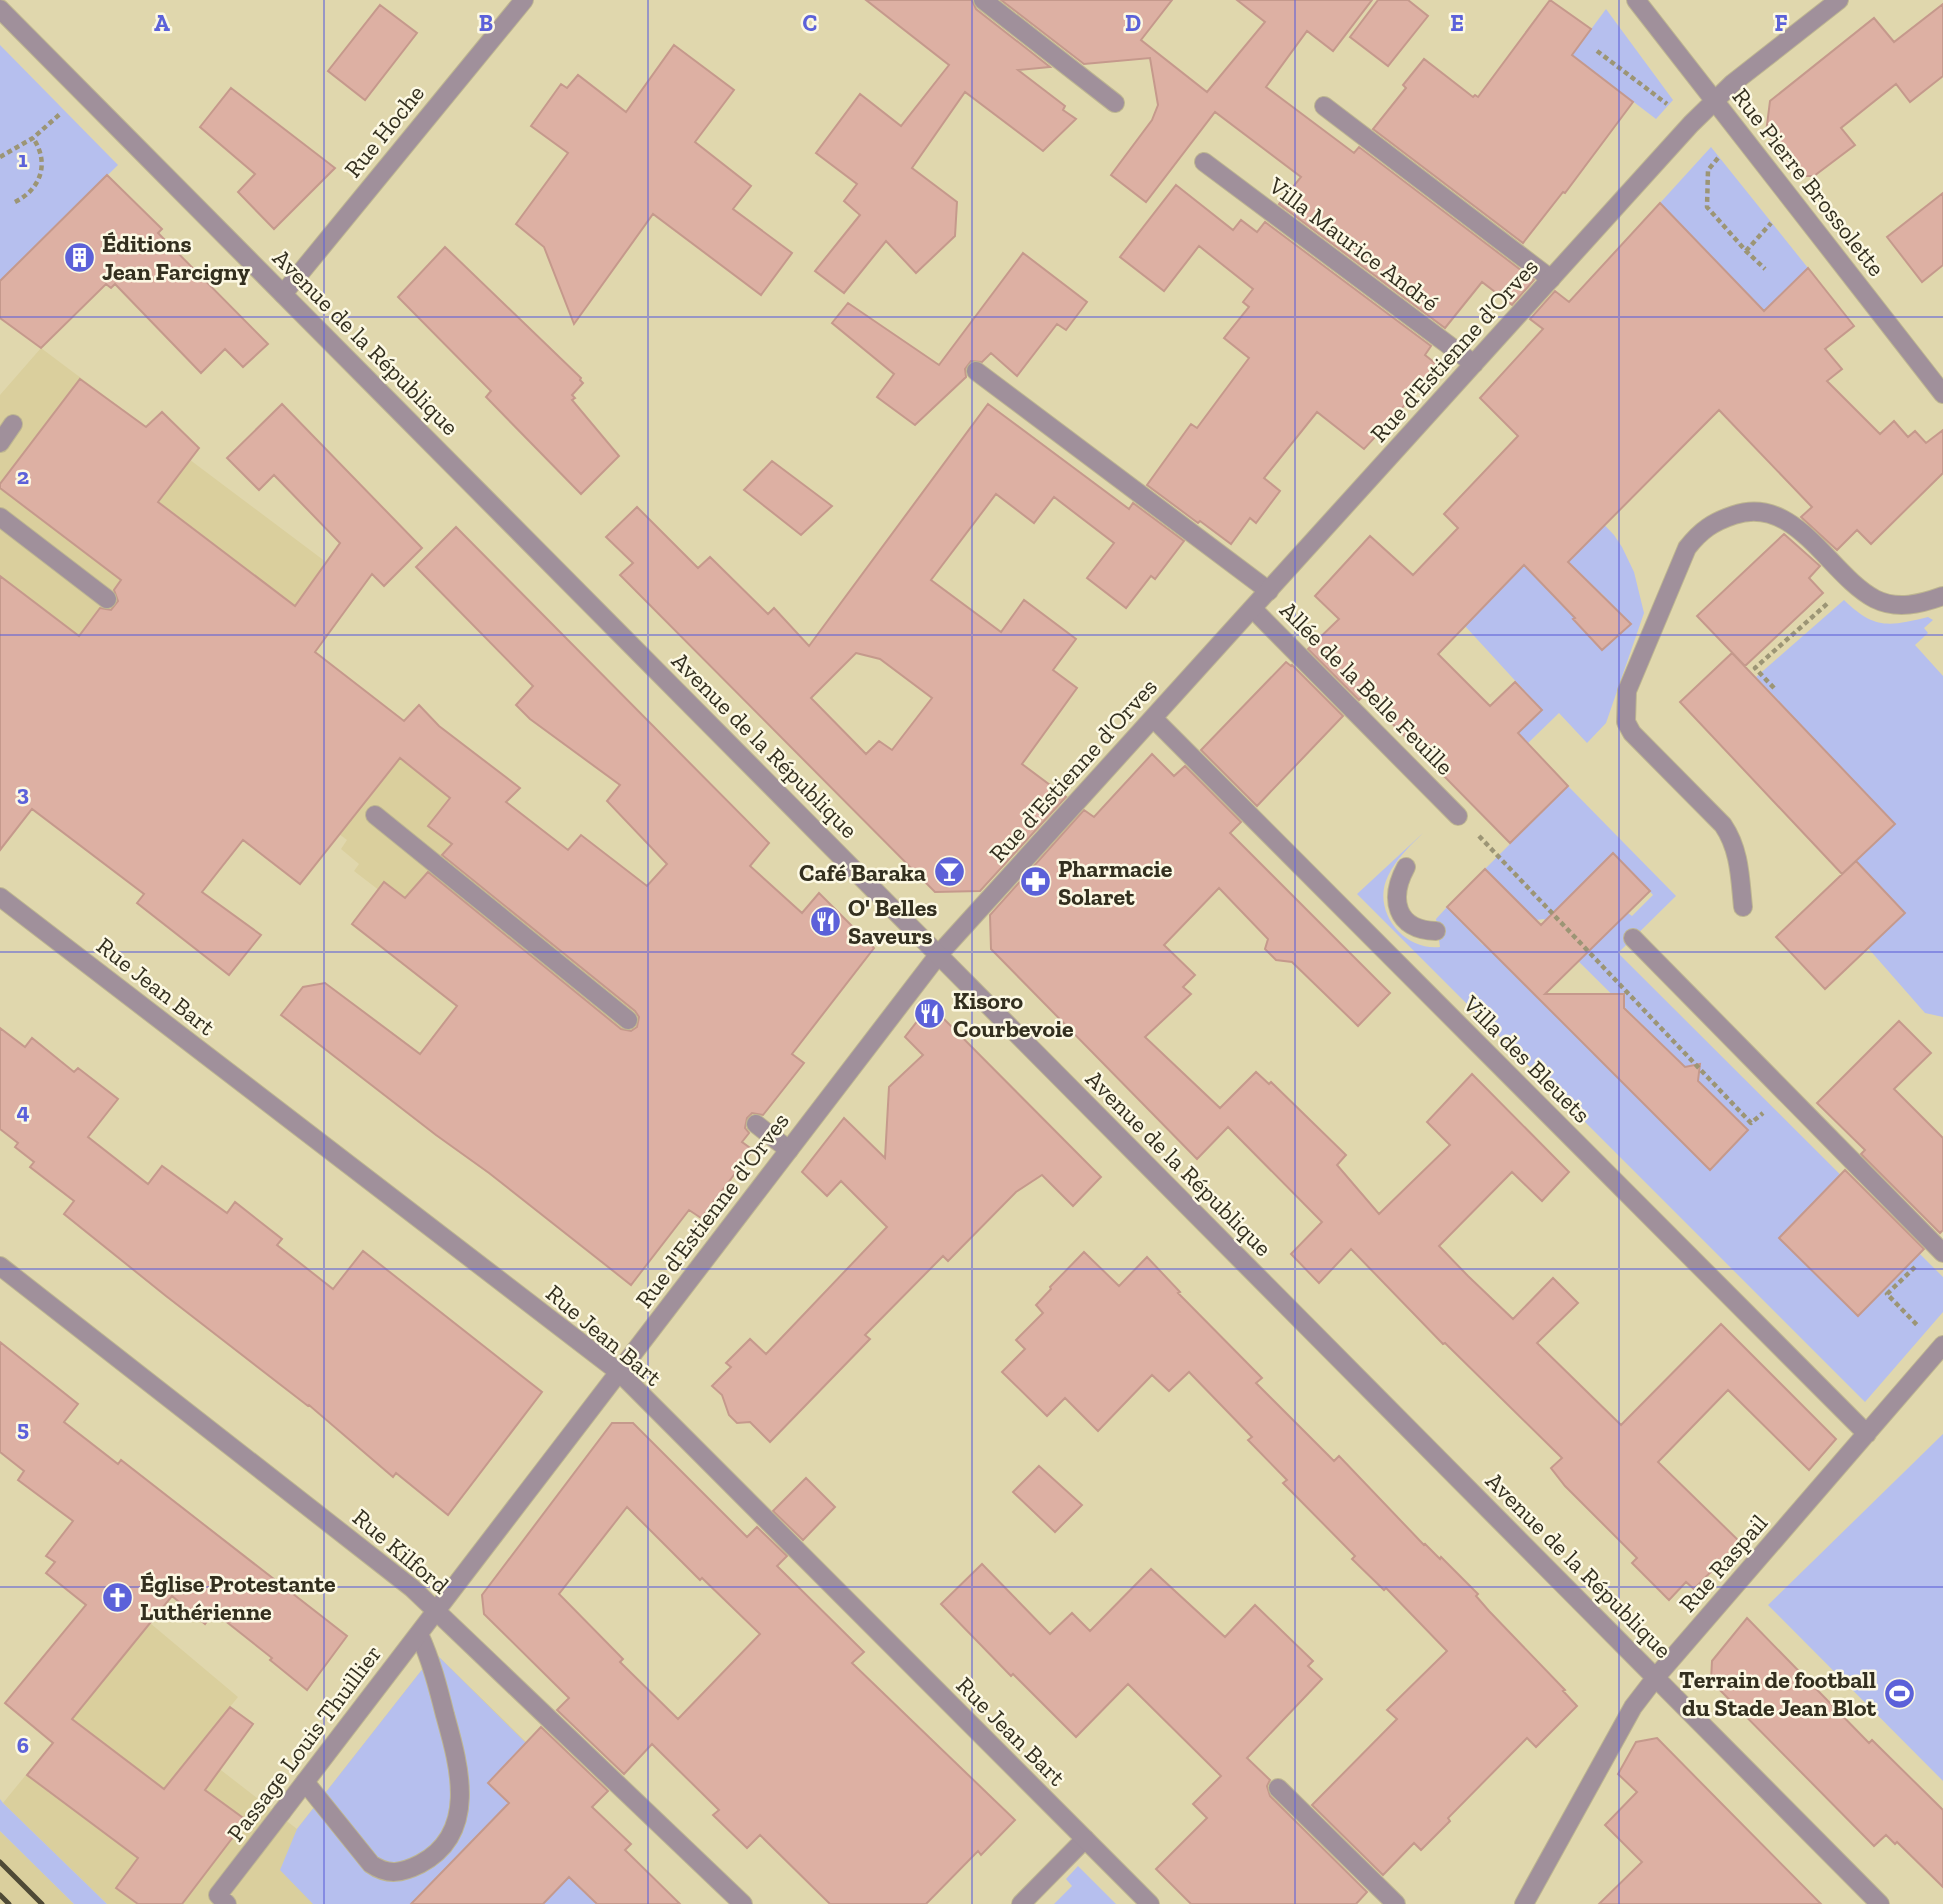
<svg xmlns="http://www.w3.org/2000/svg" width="1943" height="1904" font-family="'Zilla Slab',serif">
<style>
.built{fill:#dacf9d}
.green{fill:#b6bfee;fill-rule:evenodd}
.building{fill:#ddb0a3;stroke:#c5998c;stroke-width:2;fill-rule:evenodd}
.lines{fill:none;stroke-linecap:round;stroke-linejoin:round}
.service-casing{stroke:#bdb591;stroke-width:20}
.minor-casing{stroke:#bdb591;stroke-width:20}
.tertiary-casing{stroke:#bdb591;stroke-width:20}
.path{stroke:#9c9575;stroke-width:4.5;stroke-dasharray:5 3.5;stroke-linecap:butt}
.service{stroke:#a0909b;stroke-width:18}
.minor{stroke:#a0909b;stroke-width:18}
.tertiary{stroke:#a0909b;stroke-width:18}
.rail{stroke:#4f4a36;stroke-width:5}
.grid{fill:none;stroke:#5c61d9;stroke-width:2;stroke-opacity:0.55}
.labels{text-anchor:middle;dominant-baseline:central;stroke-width:5;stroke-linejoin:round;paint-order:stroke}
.street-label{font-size:24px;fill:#332f1f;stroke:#fcf8e3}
.poi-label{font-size:24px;font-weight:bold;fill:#332f1f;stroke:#fcf8e3;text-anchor:start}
.grid-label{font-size:23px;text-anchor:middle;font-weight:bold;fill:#5c61d9;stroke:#fcf8e3;stroke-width:5;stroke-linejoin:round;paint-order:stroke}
</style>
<rect width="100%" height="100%" fill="#e0d7ad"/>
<!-- built -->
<path class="built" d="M41,348L326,562L315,652L547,834L532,857L804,1063L742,1142L405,898L380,891L354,871L359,864L341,849L347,840L0,576V395Z
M150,1623L238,1697L195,1750L297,1829L435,1653L631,1844L625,1850L680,1904H107L3,1803Z
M0,1831L74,1904H0Z"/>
<!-- green -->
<path class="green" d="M1606,9L1673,100L1656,119L1572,55Z
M0,45L118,165L0,281Z
M1711,147L1808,268L1764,311L1660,203Z
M1575,494L1614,535L1622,547L1634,572L1644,613L1606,723L1587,743L1559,713L1528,743L1518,733L1542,710L1465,626ZM1568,561L1583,576L1559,601ZM1601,593L1630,624L1574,619Z
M1844,600C1874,629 1888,627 1928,617L1933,620L1924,628L1928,633L1915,645L1943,676V1017L1925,1013L1868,948L1904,913L1856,861L1895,824L1756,677Z
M1568,786L1676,896L1618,953L1943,1277V1312L1865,1402L1357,894L1423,833C1410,846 1396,859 1388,876C1371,910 1403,951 1440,947L1436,919L1447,907L1483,945L1487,942L1512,966L1509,970L1647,1107L1675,1129L1673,1133L1711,1170L1748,1130L1698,1081L1699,1072L1692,1066L1685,1067L1675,1076L1674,1056L1560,943L1550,925L1544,919L1536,920L1485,869ZM1613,853L1653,895L1632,916L1628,913L1619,921L1594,928L1566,900Z
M1943,1434V1781L1768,1605Z
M435,1653L526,1743L488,1783L511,1806L479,1833L417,1897V1904H313L280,1870L297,1829Z
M0,1799L3,1803L107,1904H74L0,1831Z
M1078,1866L1116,1904H1054L1072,1886L1066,1879Z
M569,1877L597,1904H543Z"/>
<!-- building -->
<path class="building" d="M866,0H972L976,9L1050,67L1018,70L1065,106L1063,110L1076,119L1043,151L965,92L912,168L957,202L955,236L916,273L886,241L844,293L815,271L860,215L844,201L857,184L816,153L860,94L901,126L949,65Z
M1001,0H1172L1141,40L1207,92L1265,22L1237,0H1372L1333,51L1307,31L1266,87L1354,153L1359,147L1534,280L1512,305L1482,282L1445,328L1279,204L1301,177L1215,112L1146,202L1111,175L1152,120L1158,105L1150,58L1084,64Z
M1378,0H1408L1428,16L1388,66L1350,37Z
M1550,0L1591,29L1572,55L1633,102L1565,193L1563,192L1523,243L1373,129L1406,88L1403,85L1424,59L1473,97L1475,95L1478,97Z
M1943,4V76L1910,102L1896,84L1841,128L1855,145L1814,176H1801L1766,133L1770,101L1874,18L1894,42Z
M380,5L417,33L365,100L328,71Z
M674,45L734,90L695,142L751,186L733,209L792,253L761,295L653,214L574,324L544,247L516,224L568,153L531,126L561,84L567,88L578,75L626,112Z
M231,88L335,168L274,229L238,192L255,174L200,127Z
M107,175L162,229L158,233L268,344L243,367L225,349L201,373L115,284L111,288L106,284L41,348L0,318V281Z
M1176,185L1233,230L1241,220L1257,232L1265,222L1431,346L1425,355L1440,367L1364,449L1317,412L1264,478L1280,491L1256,523L1250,518L1231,544L1200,521L1198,523L1147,485L1191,424L1197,428L1249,358L1224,338L1249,307L1243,302L1253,289L1199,246L1164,291L1120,257Z
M1943,193V265L1922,282L1887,237Z
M1660,203L1764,311L1808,268L1854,326L1825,349L1842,369L1827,381L1880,434L1894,421L1908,437L1915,431L1926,443L1943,430V473L1871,544L1857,530L1837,550L1801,517L1812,507L1719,410L1568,562L1631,624L1602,650L1573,619L1575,618L1524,565L1438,654L1490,706L1515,682L1542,710L1518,733L1568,786L1510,843L1364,695L1359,700L1308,649L1339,619L1315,596L1370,536L1413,575L1458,528L1444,514L1518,436L1480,398L1543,329L1530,319L1555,291L1569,302Z
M445,247L581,378L580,380L583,383L572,395L575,398L572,400L619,456L581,494L486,397L491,391L398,297Z
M1023,253L1087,302L1066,330L1057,324L1017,376L991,353L982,362L971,361L965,369L966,377L915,425L877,397L894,374L832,323L848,303L939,365Z
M80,379L146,427L162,412L199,448L158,502L295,606L340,543L274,475L259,490L227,458L282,404L422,548L384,586L372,574L315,652L404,721L419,705L439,726L520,788L506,802L568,850L581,835L647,886L667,864L607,801L620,785L530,719L516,705L533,686L416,567L456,527L769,843L750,866L802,913L819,893L874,948L792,1054L804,1063L763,1115L752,1113L747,1118L745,1128L749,1133L742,1142L753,1150L701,1218L689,1210L631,1285L489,1173L436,1135L281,1015L303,987L325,983L420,1054L457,1006L352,924L384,882L405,898L428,872L621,1029L631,1031L637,1027L639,1017L635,1011L442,855L452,844L428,826L450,798L400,758L300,884L243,840L202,892L261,935L229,975L137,903L144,894L32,809L0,850V576L79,636L100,608L111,610L118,601L114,590L121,580L0,488V484Z
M988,404L1129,509L1133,503L1184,541L1155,579L1151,576L1126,608L1087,578L1114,543L1054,497L1034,523L996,494L931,580L1001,632L1024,600L1076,639L1053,670L1077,688L1022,764L1066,797L980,891L935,892L620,575L633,563L606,537L637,507L698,568L710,557L768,614L774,608L809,646ZM856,653L880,659L932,698L892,750L879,741L866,754L811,698Z
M772,461L832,506L801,535L744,490Z
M1784,534L1820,566L1809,578L1823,593L1745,666L1697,616Z
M1732,653L1895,824L1842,874L1680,702Z
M1286,662L1291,666L1292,665L1343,716L1257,806L1201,750Z
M1152,754L1174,776L1185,766L1241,822L1230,833L1390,993L1358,1026L1292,962L1276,960L1265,949L1268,939L1219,888L1164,945L1195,975L1183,987L1191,994L1145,1037L1220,1108L1256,1072L1269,1084L1271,1082L1346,1155L1337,1165L1379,1214L1450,1145L1427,1122L1472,1074L1569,1172L1542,1201L1512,1172L1439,1246L1468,1276L1513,1319L1553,1278L1578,1303L1537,1343L1621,1425L1721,1324L1836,1439L1809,1470L1728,1390L1658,1462L1740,1542L1694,1589L1686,1582L1669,1600L1632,1563L1637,1558L1565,1486L1551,1468L1562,1458L1445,1343L1443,1344L1351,1249L1319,1283L1291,1254L1322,1222L1228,1127L1197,1159L991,949L990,915L1084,810L1094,817Z
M1613,853L1650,891L1545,994H1624V1008L1685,1067L1700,1064L1698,1081L1748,1130L1710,1170L1447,907L1485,869L1541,925Z
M1856,861L1905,913L1825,989L1776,937Z
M938,1013L1101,1177L1073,1206L1042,1175L1016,1192L948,1261L943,1256L865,1335L870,1339L770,1442L750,1422L737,1423L729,1415L722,1395L712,1386L731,1367L726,1363L750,1339L766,1354L887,1227L841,1181L827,1196L802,1172L844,1118L885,1158L889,1087L923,1055L905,1037L922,1015Z
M1899,1021L1931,1053L1894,1089L1943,1138V1230L1940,1233L1861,1154L1865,1150L1817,1103Z
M0,1028L25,1047L32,1038L74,1072L78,1068L118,1099L88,1137L148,1184L162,1166L227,1213L235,1202L282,1239L277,1245L333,1289L363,1251L542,1392L448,1515L396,1473L393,1477L309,1405L308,1406L166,1296L64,1214L74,1201L30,1167L34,1162L15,1147L18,1143L0,1129Z
M1845,1170L1924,1249L1858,1316L1779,1238Z
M1084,1252L1119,1286L1147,1257L1180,1292L1178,1293L1262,1378L1256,1383L1334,1461L1339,1456L1424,1545L1425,1544L1440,1559L1441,1557L1478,1594L1476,1596L1489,1611L1565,1690L1563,1691L1577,1706L1536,1747L1527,1738L1448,1818L1450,1821L1421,1850L1414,1843L1383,1875L1312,1805L1397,1719L1387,1710L1447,1651L1386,1588L1384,1590L1352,1559L1355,1556L1283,1483L1287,1480L1248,1440L1252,1437L1189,1372L1169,1391L1152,1375L1098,1431L1065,1398L1047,1416L1002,1372L1025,1349L1016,1340L1043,1313L1036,1305L1051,1289L1050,1287Z
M0,1342L78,1404L64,1422L118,1464L121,1460L347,1636L307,1690L270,1660L272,1658L214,1612L205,1624L172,1596L72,1719L164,1789L230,1707L253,1724L205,1790L246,1820L182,1904H138L116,1888L138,1858L27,1775L53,1743L5,1703L86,1605L46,1573L55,1562L46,1556L73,1521L18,1480L24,1471L0,1452Z
M612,1423H633L747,1537L757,1527L787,1556L777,1566L864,1652L852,1663L1015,1820L981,1855L978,1851L926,1904H830L760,1835L747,1848L713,1815L719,1810L652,1744L624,1774L557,1710L569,1698L484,1614L482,1595ZM627,1507L700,1580L702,1578L760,1634L678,1719L620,1662L623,1659L559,1594Z
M1039,1466L1082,1505L1055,1532L1013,1492Z
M806,1478L835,1507L803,1540L773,1511Z
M982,1564L1050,1634L1072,1613L1090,1631L1151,1569L1225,1637L1255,1605L1313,1661L1308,1666L1322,1679L1247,1758L1270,1780L1267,1786L1270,1796L1367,1892L1356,1904H1191L1156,1869L1207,1818L1193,1804L1221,1776L1128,1684L1076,1737L1013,1674L1011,1676L941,1604Z
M1747,1618L1869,1743L1872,1740L1943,1810V1887L1897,1842L1895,1844L1886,1835L1874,1846L1711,1681L1712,1661Z
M541,1727L608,1791L592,1807L631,1844L625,1850L680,1904H597L569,1877L543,1904H411L509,1803L488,1783Z
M1657,1738L1721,1803L1821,1904H1599L1642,1862L1605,1825L1637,1792L1618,1774L1636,1742Z"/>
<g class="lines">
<defs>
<path id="service" d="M1324,106L1551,279
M976,371L1269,591
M0,443L13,424
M0,517L107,599
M1253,609L1458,816
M375,815L628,1020
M1406,867C1389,898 1395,930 1436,931
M1743,907C1740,878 1740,850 1723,825L1632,733L1626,722L1627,691L1687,548C1701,530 1713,522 1734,515C1796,494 1829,575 1875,599C1897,610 1921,604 1943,596
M1633,938L1943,1253
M756,1124L789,1150
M305,1782L371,1864C388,1876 402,1873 420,1864C479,1833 459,1765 445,1715C438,1687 431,1660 419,1634
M1278,1788L1396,1904
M227,1904L218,1895L282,1812
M1021,1904L1085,1839"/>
<path id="minor" d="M983,0L1115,103
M1636,0L1943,394
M1204,162L1474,364
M283,294L524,0
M1153,718L1867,1434
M0,897L619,1372L1150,1904
M0,1266L412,1588L743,1904
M282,1812L939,954L1691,124L1733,83L1839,0
M1524,1904L1633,1707L1656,1677L1943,1345"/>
<path id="tertiary" d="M0,9L1880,1904"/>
</defs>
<!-- service casing -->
<use href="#service" class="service-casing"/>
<!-- minor casing -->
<use href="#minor" class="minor-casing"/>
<!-- tertiary casing -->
<use href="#tertiary" class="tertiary-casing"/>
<!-- path -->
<path class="path" d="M1597,51L1667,104
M0,157L33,138L60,114
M1718,158L1708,170L1707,207L1746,251L1765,269
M15,202C41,189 50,163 33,138
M1746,251L1771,223
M1774,688L1755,668L1828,603
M1479,836L1751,1123L1763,1113
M1915,1267L1887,1294L1919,1327"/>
<!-- service -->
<use href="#service" class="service"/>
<!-- minor -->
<use href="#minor" class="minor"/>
<!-- tertiary -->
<use href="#tertiary" class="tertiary"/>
<!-- rail -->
<path class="rail" d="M0,1862L42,1904
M0,1895L9,1904"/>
</g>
<!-- grid -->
<path class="grid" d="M324,0V1904M648,0V1904M972,0V1904M1295,0V1904M1619,0V1904M0,317H1943M0,635H1943M0,952H1943M0,1269H1943M0,1587H1943"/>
<!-- icons -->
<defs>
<symbol id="building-disc" viewBox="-11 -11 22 22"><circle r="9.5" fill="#5c61d9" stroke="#fcf8e3"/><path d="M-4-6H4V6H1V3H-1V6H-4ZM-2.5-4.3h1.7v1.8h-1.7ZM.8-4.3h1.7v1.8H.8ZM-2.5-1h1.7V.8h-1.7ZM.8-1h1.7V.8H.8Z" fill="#fff"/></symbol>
<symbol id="bar-disc" viewBox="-11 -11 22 22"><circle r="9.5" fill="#5c61d9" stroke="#fcf8e3"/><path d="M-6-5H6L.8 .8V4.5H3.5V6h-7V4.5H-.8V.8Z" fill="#fff"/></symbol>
<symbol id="pharmacy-disc" viewBox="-11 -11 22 22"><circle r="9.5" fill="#5c61d9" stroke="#fcf8e3"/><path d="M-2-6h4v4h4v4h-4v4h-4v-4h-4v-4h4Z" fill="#fff"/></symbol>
<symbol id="restaurant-disc" viewBox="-11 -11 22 22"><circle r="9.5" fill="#5c61d9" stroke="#fcf8e3"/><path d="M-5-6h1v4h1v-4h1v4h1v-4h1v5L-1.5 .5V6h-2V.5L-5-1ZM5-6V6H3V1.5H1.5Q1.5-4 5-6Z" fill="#fff"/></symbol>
<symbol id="church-disc" viewBox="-11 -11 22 22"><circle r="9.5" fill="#5c61d9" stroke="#fcf8e3"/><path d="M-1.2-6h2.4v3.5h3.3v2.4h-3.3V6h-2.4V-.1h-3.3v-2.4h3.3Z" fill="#fff"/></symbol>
<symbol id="stadium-disc" viewBox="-11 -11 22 22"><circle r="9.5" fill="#5c61d9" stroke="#fcf8e3"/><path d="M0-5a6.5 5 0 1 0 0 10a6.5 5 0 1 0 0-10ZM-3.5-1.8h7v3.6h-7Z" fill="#fff"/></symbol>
</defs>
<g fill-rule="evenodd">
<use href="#building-disc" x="62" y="240" width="35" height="35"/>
<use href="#bar-disc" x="932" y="854" width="35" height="35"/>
<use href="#pharmacy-disc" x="1018" y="864" width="35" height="35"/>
<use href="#restaurant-disc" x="808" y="904" width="35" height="35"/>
<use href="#restaurant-disc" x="912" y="996" width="35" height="35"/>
<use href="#church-disc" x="100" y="1580" width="35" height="35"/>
<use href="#stadium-disc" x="1882" y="1676" width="35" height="35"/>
</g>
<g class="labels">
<!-- street labels -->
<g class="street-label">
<text transform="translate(384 131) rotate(-51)">Rue Hoche</text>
<text transform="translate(1809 182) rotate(52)">Rue Pierre Brossolette</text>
<text transform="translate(1354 244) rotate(37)">Villa Maurice André</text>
<text transform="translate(366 342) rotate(45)">Avenue de la République</text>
<text transform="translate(1454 350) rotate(-48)">Rue d'Estienne d'Orves</text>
<text transform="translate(1367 688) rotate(45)">Allée de la Belle Feuille</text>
<text transform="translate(765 745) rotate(45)">Avenue de la République</text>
<text transform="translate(1073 770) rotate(-48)">Rue d'Estienne d'Orves</text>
<text transform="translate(156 986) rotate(38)">Rue Jean Bart</text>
<text transform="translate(1527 1059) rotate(45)">Villa des Bleuets</text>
<text transform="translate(1179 1163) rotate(45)">Avenue de la République</text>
<text transform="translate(712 1210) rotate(-53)">Rue d'Estienne d'Orves</text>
<text transform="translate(604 1335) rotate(40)">Rue Jean Bart</text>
<text transform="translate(401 1551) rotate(40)">Rue Kilford</text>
<text transform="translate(1723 1563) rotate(-49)">Rue Raspail</text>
<text transform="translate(1579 1565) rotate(45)">Avenue de la République</text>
<text transform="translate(1011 1731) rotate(45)">Rue Jean Bart</text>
<text transform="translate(304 1743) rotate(-53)">Passage Louis Thuillier</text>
</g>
<!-- poi labels -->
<g class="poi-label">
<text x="102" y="243">Éditions<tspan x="102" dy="28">Jean Farcigny</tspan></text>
<text x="1058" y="868">Pharmacie<tspan x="1058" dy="28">Solaret</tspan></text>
<text x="926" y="872" text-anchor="end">Café Baraka</text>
<text x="848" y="907">O' Belles<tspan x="848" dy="28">Saveurs</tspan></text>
<text x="953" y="1000">Kisoro<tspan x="953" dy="28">Courbevoie</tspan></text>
<text x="140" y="1583">Église Protestante<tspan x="140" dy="28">Luthérienne</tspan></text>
<text x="1876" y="1679" text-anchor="end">Terrain de football<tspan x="1876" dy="28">du Stade Jean Blot</tspan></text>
</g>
</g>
<g class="grid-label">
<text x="162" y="31">A</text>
<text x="486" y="31">B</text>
<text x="810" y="31">C</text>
<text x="1133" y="31">D</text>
<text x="1457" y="31">E</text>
<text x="1781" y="31">F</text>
<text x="23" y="167">1</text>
<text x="23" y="484">2</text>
<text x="23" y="801">3</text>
<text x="23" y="1119">4</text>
<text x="23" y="1436">5</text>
<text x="23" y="1753">6</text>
</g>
</svg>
